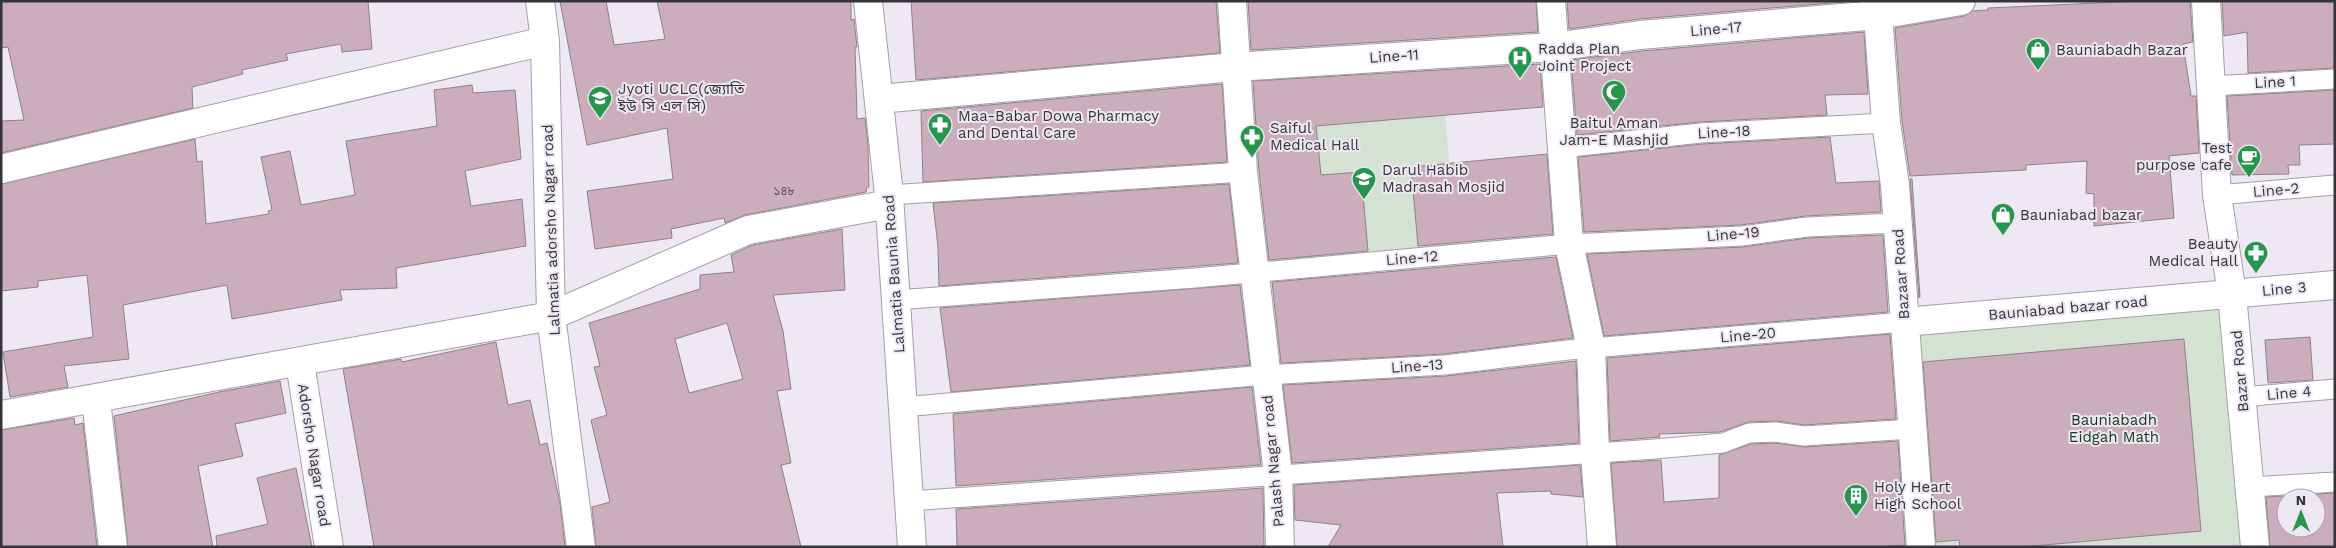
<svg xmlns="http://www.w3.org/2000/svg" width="2336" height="548" font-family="'Work Sans','Noto Sans Bengali',sans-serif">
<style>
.green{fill:#d3e2d1}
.building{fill:#ccadbb;stroke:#8f8187;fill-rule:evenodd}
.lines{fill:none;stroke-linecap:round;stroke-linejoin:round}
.lane-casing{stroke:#a49eaa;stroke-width:21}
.street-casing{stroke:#a49eaa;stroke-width:30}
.secondary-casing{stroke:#a49eaa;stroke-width:30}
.lane{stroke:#fff;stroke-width:19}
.street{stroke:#fff;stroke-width:28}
.secondary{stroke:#fff;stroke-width:28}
.labels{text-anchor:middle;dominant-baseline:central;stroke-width:4;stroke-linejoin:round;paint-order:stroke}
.number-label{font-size:12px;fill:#5c525a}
.street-label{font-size:15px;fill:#373439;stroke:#eee8f5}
.poi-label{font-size:15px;fill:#373439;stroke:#eee8f5;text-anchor:start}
.park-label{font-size:15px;fill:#173715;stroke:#eee8f5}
</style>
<rect width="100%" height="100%" fill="#eee8f5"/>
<!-- green -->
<path class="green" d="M1443,90L1457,251L1281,267L1270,147L1245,149L1241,108Z
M2226,299L2245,547H1927L1911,327Z"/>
<!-- building -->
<path class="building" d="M1,1H368L372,49L342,52L341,44L286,54L288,60L242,70L243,74L192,87L193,108L1,153V121L24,120L8,47L1,48Z
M560,1H606L614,45L665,39L657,1H851V20L854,19L857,47H855L857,119L865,118L868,145L869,187H867L866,192L745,215L725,223L724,218L671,229L672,238L595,249L587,191L673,179L667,128L587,145Z
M911,1H1216L1220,53L916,80Z
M1248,1H1536L1538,32L1251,50Z
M1567,1H1855L1639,19L1569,29Z
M2141,1H2190L2193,42L2183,44L2191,96H2196L2199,153L2169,156L2174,218L2094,226V194L2086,193L2087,161L2026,165V170L1910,176L1902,121L1895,28L1964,16L1972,11L1988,10V8Z
M2222,1H2335L2334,68L2248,73L2247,32L2224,36Z
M1864,32L1868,94L1825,95L1827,115L1700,122L1577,135L1571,60L1642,51Z
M1540,64L1543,107L1316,126L1321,175L1361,172L1368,251L1269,260L1259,171L1253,81Z
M1222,84L1227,162L923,182L921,111Z
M472,85L473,93L515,90L521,159L465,171L471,206L522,199L526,246L396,268L397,288L340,290L342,300L232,319L227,285L123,305L129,359L64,366L68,387L10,397L3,352L93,337L87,275L38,281V287L1,291V184L195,139L197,162L202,161L206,224L269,214L268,211L272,210L261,157L290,151L301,205L355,195L346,141L437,126L434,90Z
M2335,90V144L2299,145L2300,165H2288L2289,174L2232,175L2227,96Z
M1830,137L1836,183L1879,181L1881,212L1806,216L1741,225L1584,232L1578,157L1702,144Z
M1547,154L1553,234L1418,246L1411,167Z
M1910,179H1912L1920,297L1919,298Z
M1229,184L1238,263L939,286L938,247L933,203Z
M842,229L845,290L773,295L783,331L791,389L777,391L791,463L781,465L801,547H596L592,507L610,502L591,420L607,415L594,367L600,366L589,323L700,289V275L734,272L731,255L753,245ZM727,323L743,379L689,393L675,339Z
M1883,235L1888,312L1604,336L1587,254L1743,247L1808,238Z
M1556,257L1573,338L1444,354L1281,363L1272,282Z
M1240,285L1250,365L951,392L940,308Z
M1890,334L1896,419L1804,425L1777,421L1749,422L1720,432L1659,434L1660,437L1610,441L1607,358Z
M2310,337L2313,380L2268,383L2265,340Z
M2184,339L2201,531L2022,547H1960L1959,540L1936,542L1923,362Z
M496,342L508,405L530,400L540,445L547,443L560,503L565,547H374L343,369L401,359L402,362Z
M1576,361L1579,443L1292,463L1283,385L1446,376Z
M280,381L286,413L235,424L243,456L198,466L213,547H128L114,416L219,392Z
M1252,387L1261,465L956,486L953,414Z
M74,418L75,425L83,423L97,547H1V430Z
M1898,441L1905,545L1878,547H1617L1611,463L1661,460L1664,502L1719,498V455L1751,444L1775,443L1805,447Z
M1580,465L1583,497L1551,494V491L1497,493L1503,547H1328L1341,525L1295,520L1294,485Z
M296,468L312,547H217L216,536L268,524L257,478Z
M1263,488L1264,547H957L956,509Z
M2335,493L2334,547H2270L2266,497ZM2286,498H2316V528H2286Z"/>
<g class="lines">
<defs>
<path id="lane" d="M2211,86L2335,79
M1561,148L1701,133L1886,123
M889,195L1243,172
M2217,195L2335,185
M896,300L1195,278L1569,244L1742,236L1807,227L1897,223
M2242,397L2335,389
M903,407L1265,375L1445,365L1568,350L1904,322
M2250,487L2335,482
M909,501L1655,449L1723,443L1749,433L1776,432L1804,436L1912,429"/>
<path id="street" d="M540,1L545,41L551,316L581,547
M1232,1L1243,172L1278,474L1280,547
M1551,1L1569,244L1591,348L1595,453L1602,547
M1874,1L1878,15L1886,123L1895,185L1921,547
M2206,1L2217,195L2232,294L2255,547
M879,99L1234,67L1554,47L1640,35L1878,15L1961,1
M1,169L545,41
M1904,322L2335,285
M300,363L329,547
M96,400L113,547
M1,415L551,316L748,230L889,204"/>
<path id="secondary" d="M868,1L889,195L912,547"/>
</defs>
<!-- lane casing -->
<use href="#lane" class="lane-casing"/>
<!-- street casing -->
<use href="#street" class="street-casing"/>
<!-- secondary casing -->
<use href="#secondary" class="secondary-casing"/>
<!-- lane -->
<use href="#lane" class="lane"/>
<!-- street -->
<use href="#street" class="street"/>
<!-- secondary -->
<use href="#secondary" class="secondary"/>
</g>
<!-- icons -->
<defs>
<symbol id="shop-pin" viewBox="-11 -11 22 30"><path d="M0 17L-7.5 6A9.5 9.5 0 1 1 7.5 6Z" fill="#28954d" stroke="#eee8f5"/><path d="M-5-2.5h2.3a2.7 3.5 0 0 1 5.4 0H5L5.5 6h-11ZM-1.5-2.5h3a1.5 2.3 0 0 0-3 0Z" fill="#fff"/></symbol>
<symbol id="hospital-pin" viewBox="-11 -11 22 30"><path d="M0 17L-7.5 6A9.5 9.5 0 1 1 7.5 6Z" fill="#28954d" stroke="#eee8f5"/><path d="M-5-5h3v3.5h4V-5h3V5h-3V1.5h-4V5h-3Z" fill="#fff"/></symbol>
<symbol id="mosque-pin" viewBox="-11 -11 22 30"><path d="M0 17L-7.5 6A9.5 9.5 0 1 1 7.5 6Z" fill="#28954d" stroke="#eee8f5"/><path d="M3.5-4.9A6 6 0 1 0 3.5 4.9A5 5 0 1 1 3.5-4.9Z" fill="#fff"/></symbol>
<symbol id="school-pin" viewBox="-11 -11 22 30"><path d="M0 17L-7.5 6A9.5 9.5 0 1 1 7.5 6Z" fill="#28954d" stroke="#eee8f5"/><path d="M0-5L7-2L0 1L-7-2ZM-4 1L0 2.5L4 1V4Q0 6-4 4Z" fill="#fff"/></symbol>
<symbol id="pharmacy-pin" viewBox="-11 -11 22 30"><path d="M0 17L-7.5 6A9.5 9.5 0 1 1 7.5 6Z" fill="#28954d" stroke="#eee8f5"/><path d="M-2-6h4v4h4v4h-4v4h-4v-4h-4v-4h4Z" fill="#fff"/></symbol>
<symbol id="cafe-pin" viewBox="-11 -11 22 30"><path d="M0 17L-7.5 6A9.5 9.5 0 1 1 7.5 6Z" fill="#28954d" stroke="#eee8f5"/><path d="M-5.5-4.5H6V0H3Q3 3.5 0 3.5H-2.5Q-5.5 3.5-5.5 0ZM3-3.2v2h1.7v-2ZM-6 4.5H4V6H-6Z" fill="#fff"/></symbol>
<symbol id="building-pin" viewBox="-11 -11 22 30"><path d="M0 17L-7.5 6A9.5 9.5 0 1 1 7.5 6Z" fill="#28954d" stroke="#eee8f5"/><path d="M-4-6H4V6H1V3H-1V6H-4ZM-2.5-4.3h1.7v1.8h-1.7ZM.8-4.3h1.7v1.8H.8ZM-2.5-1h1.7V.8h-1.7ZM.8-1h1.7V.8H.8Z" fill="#fff"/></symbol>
</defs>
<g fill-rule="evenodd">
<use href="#shop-pin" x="2024" y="36" width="28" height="38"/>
<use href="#hospital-pin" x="1506" y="44" width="28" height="38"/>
<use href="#mosque-pin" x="1600" y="78" width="28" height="38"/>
<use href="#school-pin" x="586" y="84" width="28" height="38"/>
<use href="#pharmacy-pin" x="926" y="111" width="28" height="38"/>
<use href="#pharmacy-pin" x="1238" y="123" width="28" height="38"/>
<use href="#cafe-pin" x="2235" y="143" width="28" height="38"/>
<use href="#school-pin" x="1350" y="165" width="28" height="38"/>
<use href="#shop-pin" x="1989" y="201" width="28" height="38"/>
<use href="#pharmacy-pin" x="2242" y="239" width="28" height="38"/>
<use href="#building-pin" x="1842" y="482" width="28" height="38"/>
</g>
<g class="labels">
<!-- number labels -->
<g class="number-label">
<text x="784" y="191">১৪৮</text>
</g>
<!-- street labels -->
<g class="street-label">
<text transform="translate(1716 29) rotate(-5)">Line-17</text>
<text transform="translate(1394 56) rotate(-4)">Line-11</text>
<text transform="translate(2275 82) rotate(-3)">Line 1</text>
<text transform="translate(1724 132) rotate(-3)">Line-18</text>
<text transform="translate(2276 190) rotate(-5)">Line-2</text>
<text transform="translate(551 230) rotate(-92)">Lalmatia adorsho Nagar road</text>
<text transform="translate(1733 234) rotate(-5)">Line-19</text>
<text transform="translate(1412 258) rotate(-5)">Line-12</text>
<text transform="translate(894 274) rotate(-94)">Lalmatia Baunia Road</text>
<text transform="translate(1901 274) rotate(-94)">Bazaar Road</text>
<text transform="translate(2284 289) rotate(-5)">Line 3</text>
<text transform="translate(2068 308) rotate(-5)">Bauniabad bazar road</text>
<text transform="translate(1748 335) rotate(-5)">Line-20</text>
<text transform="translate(1417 366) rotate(-4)">Line-13</text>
<text transform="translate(2240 371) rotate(-95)">Bazar Road</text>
<text transform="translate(2289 393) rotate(-5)">Line 4</text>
<text transform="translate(314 455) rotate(81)">Adorsho Nagar road</text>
<text transform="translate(1273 461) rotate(-95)">Palash Nagar road</text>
</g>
<!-- poi labels -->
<g class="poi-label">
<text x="1538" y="49">Radda Plan<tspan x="1538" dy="17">Joint Project</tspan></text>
<text x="2056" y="50">Bauniabadh Bazar</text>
<text x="618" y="89">Jyoti UCLC(জ্যোতি<tspan x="618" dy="17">ইউ সি এল সি)</tspan></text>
<text x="958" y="116">Maa-Babar Dowa Pharmacy<tspan x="958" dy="17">and Dental Care</tspan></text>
<text x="1614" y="123" text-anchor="middle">Baitul Aman<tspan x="1614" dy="17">Jam-E Mashjid</tspan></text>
<text x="1270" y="128">Saiful<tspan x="1270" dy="17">Medical Hall</tspan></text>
<text x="2232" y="148" text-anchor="end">Test<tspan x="2232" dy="17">purpose cafe</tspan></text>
<text x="1382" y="170">Darul Habib<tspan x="1382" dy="17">Madrasah Mosjid</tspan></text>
<text x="2020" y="215">Bauniabad bazar</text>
<text x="2238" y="244" text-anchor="end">Beauty<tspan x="2238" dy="17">Medical Hall</tspan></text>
<text x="1874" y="487">Holy Heart<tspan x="1874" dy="17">High School</tspan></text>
</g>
<!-- park labels -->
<g class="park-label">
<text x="2114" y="420">Bauniabadh<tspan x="2114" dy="17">Eidgah Math</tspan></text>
</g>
</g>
<!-- border -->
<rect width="2336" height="548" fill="none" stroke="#373439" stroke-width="5"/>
<!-- north arrow -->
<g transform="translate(2301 513)"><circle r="24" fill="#eee8f5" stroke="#a5a0aa"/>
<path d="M0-4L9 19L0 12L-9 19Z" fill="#28954d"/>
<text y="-8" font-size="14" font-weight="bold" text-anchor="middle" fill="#373439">N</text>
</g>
</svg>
